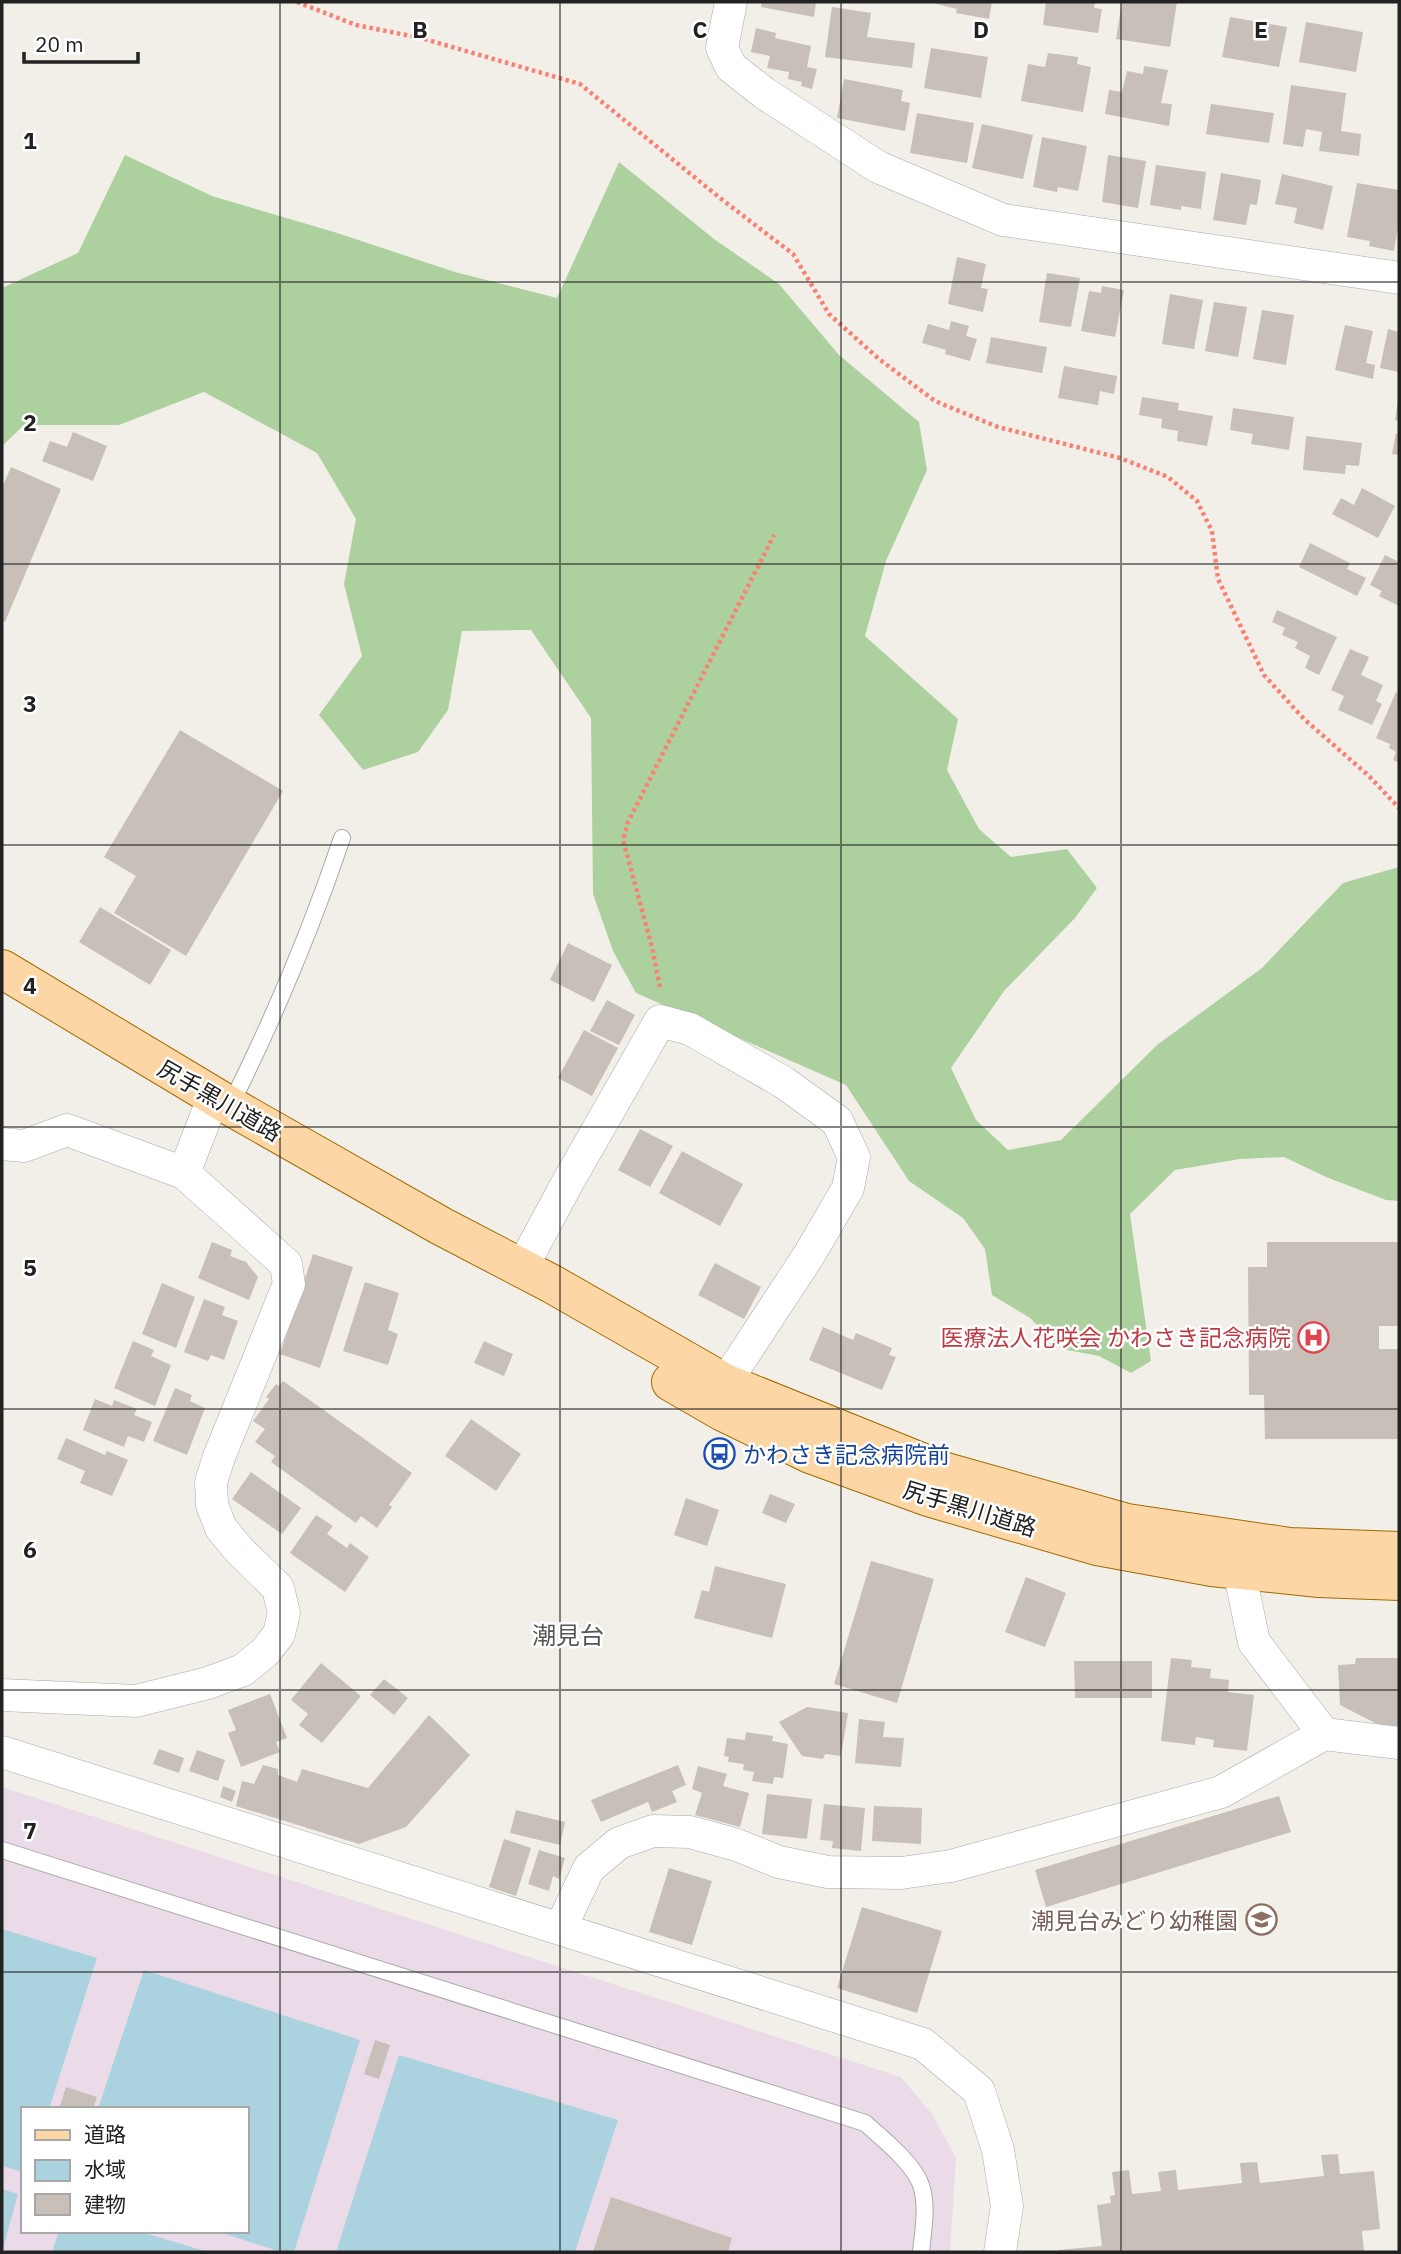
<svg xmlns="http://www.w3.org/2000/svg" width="1401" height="2254" font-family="'IBM Plex Sans','Noto Sans JP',sans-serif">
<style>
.industrial{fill:#ebdbe8;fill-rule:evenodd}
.forest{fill:#add19e}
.water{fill:#aad3df}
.building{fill:#c7bfb8}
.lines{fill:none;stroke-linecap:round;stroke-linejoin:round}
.service-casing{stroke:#a9a9a9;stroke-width:18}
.minor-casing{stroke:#a9a9a9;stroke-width:33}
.primary-casing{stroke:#a06b00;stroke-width:40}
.path{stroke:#fa8072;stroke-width:4.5;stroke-dasharray:3.5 3.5;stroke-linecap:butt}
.service{stroke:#fff;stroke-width:16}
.minor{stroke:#fff;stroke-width:32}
.primary{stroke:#fcd6a4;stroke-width:38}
.grid{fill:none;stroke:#222;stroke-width:2;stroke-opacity:0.55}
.labels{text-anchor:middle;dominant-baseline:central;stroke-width:5;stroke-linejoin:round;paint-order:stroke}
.street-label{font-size:23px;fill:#222;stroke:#fff}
.health-label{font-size:23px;fill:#be3a42;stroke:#fff;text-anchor:end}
.transit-label{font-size:23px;fill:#164399;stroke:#fff;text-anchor:start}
.education-label{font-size:23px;fill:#785e54;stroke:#fff;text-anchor:end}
.neighbourhood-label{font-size:24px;fill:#555;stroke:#fff}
.grid-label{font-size:23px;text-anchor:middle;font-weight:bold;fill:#222;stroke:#fff;stroke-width:5;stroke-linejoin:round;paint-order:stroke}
</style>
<rect width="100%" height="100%" fill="#f2efe9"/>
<!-- industrial -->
<path class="industrial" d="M2,1787L901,2077L932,2114L956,2158L950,2252H2ZM23,2109H247V2231H23Z"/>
<!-- forest -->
<path class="forest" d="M125,155L212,196L334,232L455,272L557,298L619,162L714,239L779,284L839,355L919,422L927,470L886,561L865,636L958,719L947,770L979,829L1011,857L1067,849L1097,888L1075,918L1004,991L951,1068L976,1120L1008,1150L1061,1140L1157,1045L1262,968L1343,883L1399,867V1201L1386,1200L1326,1177L1284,1157L1240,1159L1175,1170L1130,1214L1151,1361L1131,1373L1099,1356L1062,1349L1030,1318L992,1295L985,1249L963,1218L909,1181L846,1085L636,993L613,951L593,894L591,718L531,630L462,631L448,710L418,752L363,770L319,715L362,656L344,584L356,519L317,453L204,392L119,425H24L2,446V288L78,253Z"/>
<!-- water -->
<path class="water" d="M2,1929L97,1958L49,2109H23V2172L2,2166Z
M144,1970L360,2040L294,2252H281L216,2231H247V2109H98Z
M399,2055L618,2120L575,2252H336Z
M2,2189L18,2194L2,2252Z
M59,2231H138L208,2252H52Z"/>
<!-- building -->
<path class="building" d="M762,2H816L814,17L761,7Z
M929,2H992L989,19L956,13L957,9Z
M1046,2H1095L1094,8L1102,9L1098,33L1043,25Z
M1122,2H1177L1170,47L1116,39Z
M832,7L871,13L867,37L915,43L912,68L825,57Z
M1230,17L1287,27L1279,67L1222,57Z
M1306,22L1363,32L1356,72L1299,62Z
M756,28L776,33L775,38L811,46L807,67L817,69L812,89L801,86L802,82L788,79L789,72L767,68L770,56L751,52Z
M931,48L988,57L981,98L924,88Z
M1048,53L1078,57L1077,64L1091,67L1083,112L1021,101L1028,64L1045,67Z
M1144,66L1168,70L1161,103L1172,104L1169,126L1105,114L1109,90L1122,92L1127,71L1143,74Z
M844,79L903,90L901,101L910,103L905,131L837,118Z
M1291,85L1346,93L1341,131L1361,134L1359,156L1319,151L1322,132L1306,129L1303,147L1283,144Z
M1211,104L1274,113L1269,143L1206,134Z
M917,113L974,123L967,163L910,153Z
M982,124L1033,135L1023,179L972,168Z
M1042,137L1087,146L1078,191L1058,187L1057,192L1033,187Z
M1108,155L1146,161L1138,208L1102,202Z
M1156,165L1206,172L1201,209L1181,206V210L1150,205Z
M1221,173L1261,180L1257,205L1250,204L1246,225L1213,220Z
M1282,174L1333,186L1323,230L1294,223L1297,208L1275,204Z
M1357,183L1399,190V221L1394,251L1369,246L1370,241L1347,237Z
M957,257L986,264L981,288L988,289L983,312L948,304Z
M1047,273L1080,278L1071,327L1039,322Z
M1102,286L1124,290L1115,337L1081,331L1089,291L1101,293Z
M1170,294L1203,300L1194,349L1162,344Z
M1214,302L1247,307L1238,357L1205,351Z
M1262,310L1294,315L1286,365L1253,359Z
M951,321L969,326L966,336L977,339L970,361L945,354L946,350L922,343L928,324L949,330Z
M1345,325L1373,331L1366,363L1375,365L1373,379L1335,370Z
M1388,329L1399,332V372L1380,368Z
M991,337L1047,347L1042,373L986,363Z
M1064,366L1117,376L1114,394L1100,391L1098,405L1058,398Z
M1142,397L1179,403L1178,410L1213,416L1207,446L1177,441L1178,431L1161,428L1162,419L1139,415Z
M1398,400H1399V421L1395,420Z
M1233,408L1294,417L1289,450L1251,444L1253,434L1230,430Z
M73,432L107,446L93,481L42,461L50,441L67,447Z
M1396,433L1399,434V455L1392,454Z
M1306,436L1362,443L1359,466L1346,465L1345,474L1303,470Z
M11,467L61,489L5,622L2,621V488Z
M1362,488L1395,506L1378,538L1332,514L1341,498L1354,505Z
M1310,543L1350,563L1347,569L1366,578L1357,596L1299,567Z
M1385,555L1399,562V606L1379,596L1382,591L1370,585Z
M1277,610L1337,637L1319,675L1305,668L1310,656L1295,648L1298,642L1282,635L1285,628L1272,622Z
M1350,649L1369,657L1361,675L1383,685L1376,701L1382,704L1372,725L1338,710L1344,696L1331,690Z
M1396,692L1399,694V763L1393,760L1396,752L1389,748L1390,744L1376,738Z
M180,730L283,791L186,956L114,913L136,876L104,857Z
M100,907L171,950L150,985L79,942Z
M568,943L612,965L594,1002L550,980Z
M607,1000L635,1015L619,1045L590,1031Z
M584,1030L618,1048L592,1096L558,1078Z
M640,1129L673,1146L650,1187L618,1170Z
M682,1151L743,1184L720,1226L659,1193Z
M212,1242L232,1250L230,1256L246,1262L258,1277L249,1300L198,1278Z
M1267,1242H1399V1326H1379V1349H1399V1439H1265L1264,1395H1249L1248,1267H1267Z
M313,1254L353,1267L320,1368L280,1354Z
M715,1263L761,1287L744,1319L698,1295Z
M365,1282L399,1293L388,1330L398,1334L388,1365L343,1351Z
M162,1283L195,1297L176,1348L142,1334Z
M204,1299L225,1307L222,1315L238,1321L224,1360L211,1355L208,1361L184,1352Z
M823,1327L853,1340L856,1333L892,1348L889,1355L896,1357L882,1390L809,1360Z
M133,1341L154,1350L151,1356L171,1365L155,1406L114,1388Z
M484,1341L513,1354L504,1376L474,1363Z
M283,1381L412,1473L389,1505L392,1507L377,1528L361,1516L356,1523L271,1462L275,1456L255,1442L265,1429L253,1421L269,1399L266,1397L276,1384L279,1386Z
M175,1388L192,1395L190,1401L205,1408L187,1455L153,1441Z
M95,1399L112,1406L114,1400L137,1409L134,1415L152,1422L144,1442L128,1436L124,1447L83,1430Z
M471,1419L521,1454L496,1491L445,1456Z
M66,1438L105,1455L107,1451L128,1460L112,1496L80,1483L85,1471L57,1459Z
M251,1472L301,1508L282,1534L232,1499Z
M770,1494L795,1504L786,1523L762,1513Z
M686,1498L719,1510L707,1546L674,1535Z
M316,1515L333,1526L327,1534L347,1548L350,1543L369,1557L345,1592L290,1553Z
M871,1561L934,1579L897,1703L834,1684Z
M715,1566L786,1584L772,1638L694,1618L702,1590L709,1592Z
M1026,1577L1066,1593L1045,1647L1005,1632Z
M1171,1658L1192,1660L1191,1667L1211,1669L1210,1678L1229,1680L1228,1692L1254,1695L1247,1751L1213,1747L1214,1740L1196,1737L1195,1745L1161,1741Z
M1356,1658H1399V1726H1381L1340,1705L1338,1665L1355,1664Z
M1074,1661H1152V1698H1075Z
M321,1663L361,1696L322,1743L299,1725L308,1714L291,1700Z
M384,1679L408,1698L394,1715L370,1695Z
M270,1694L287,1738L276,1742L280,1752L241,1767L228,1733L236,1730L228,1710Z
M807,1707L848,1713L841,1756L825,1754L823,1759L802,1756L779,1722Z
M429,1715L470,1755L406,1827L359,1844L236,1806L242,1781L254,1784L263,1765L278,1769V1775L297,1782L302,1769L368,1788Z
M859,1719L885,1722L883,1737L904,1738L901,1767L855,1763Z
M746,1732L773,1736L772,1741L788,1744L783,1778L774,1777L773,1784L752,1781L754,1772L743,1770L744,1764L728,1762L729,1757L724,1756L727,1738L745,1740Z
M159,1749L184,1758L179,1773L153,1764Z
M197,1750L225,1760L218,1781L189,1771Z
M678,1765L686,1785L672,1791L677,1802L652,1812L648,1802L601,1822L591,1800Z
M698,1766L727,1774L723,1786L749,1793L740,1827L695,1815L702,1793L692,1789Z
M223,1786L236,1791L232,1802L220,1797Z
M767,1794L812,1799L807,1839L762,1834Z
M1279,1796L1291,1832L1046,1907L1035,1870Z
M824,1804L865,1808L861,1851L832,1848L833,1841L820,1840Z
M874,1806L922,1808L921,1844L872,1841Z
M516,1810L565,1822L560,1845L510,1833Z
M504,1839L531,1848L516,1896L489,1887Z
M539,1850L565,1858L559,1879L553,1876L549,1891L528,1884Z
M669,1868L712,1881L692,1945L649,1932Z
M862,1907L942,1931L917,2013L837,1988Z
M375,2040L390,2045L379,2079L364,2074Z
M66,2087L97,2097L93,2109H59Z
M1338,2154L1340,2174L1374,2171L1380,2229L1362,2231L1364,2252H1059L1058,2250L1102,2246L1097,2205L1111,2203L1110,2196L1115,2195L1112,2172L1129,2170L1132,2194L1161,2191L1158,2172L1176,2170L1178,2190L1242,2183L1240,2163L1257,2162L1260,2183L1324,2176L1321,2155Z
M611,2197L732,2238L728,2252H593Z"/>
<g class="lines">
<defs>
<path id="service" d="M230,1106C273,1020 311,930 342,838
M2,1850L865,2123C882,2138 914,2164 921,2185C928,2206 923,2231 921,2252"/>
<path id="minor" d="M731,2L722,48L731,67L764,93L878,167L1003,220L1399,278
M2,1144L24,1146L67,1130L184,1173
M521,1269L569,1180L660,1021L690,1029L783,1082L837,1121L854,1157L848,1188L809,1255L725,1383
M2,1695L136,1701L208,1683L243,1670L265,1652L279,1634L284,1613L278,1588L239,1550L221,1528L212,1505L211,1482L219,1457L289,1284L286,1264L184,1173L214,1096
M1324,1734L1399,1743
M2,1752L923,2044L979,2091L998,2150L1007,2206L1000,2252
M560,1929L589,1868L619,1843L653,1831L690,1832L737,1845L779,1862L828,1872L901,1873L951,1866L1221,1792L1324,1734L1254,1642L1239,1570L1241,1548"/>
<path id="primary" d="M2,969L230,1106L441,1226L552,1284L725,1383L946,1472L1127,1523L1290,1547L1399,1551
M671,1382L723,1412L810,1454L928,1497L1097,1546L1212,1567L1319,1578L1399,1581"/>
</defs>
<!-- service casing -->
<use href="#service" class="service-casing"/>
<!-- minor casing -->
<use href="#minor" class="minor-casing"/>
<!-- primary casing -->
<use href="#primary" class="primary-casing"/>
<!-- path -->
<path class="path" d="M297,2L356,25L421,38L580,84L720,198L793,254L829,314L879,359L935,401L998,427L1120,458L1168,477L1197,501L1212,531L1218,579L1264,675L1304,719L1369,776L1399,808
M660,987L652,947L623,840L628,822L774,535"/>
<!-- service -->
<use href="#service" class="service"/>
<!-- minor -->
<use href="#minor" class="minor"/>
<!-- primary -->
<use href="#primary" class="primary"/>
</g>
<!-- grid -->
<path class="grid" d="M280,2V2252M560,2V2252M841,2V2252M1121,2V2252M2,282H1399M2,564H1399M2,845H1399M2,1127H1399M2,1409H1399M2,1690H1399M2,1972H1399"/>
<!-- icons -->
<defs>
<symbol id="hospital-ring" viewBox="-11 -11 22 22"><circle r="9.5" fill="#fff" stroke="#e0444e" stroke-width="1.5"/><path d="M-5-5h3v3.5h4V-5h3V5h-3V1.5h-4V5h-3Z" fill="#e0444e"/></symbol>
<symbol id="bus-ring" viewBox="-11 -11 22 22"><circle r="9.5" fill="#fff" stroke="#1a4fb4" stroke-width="1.5"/><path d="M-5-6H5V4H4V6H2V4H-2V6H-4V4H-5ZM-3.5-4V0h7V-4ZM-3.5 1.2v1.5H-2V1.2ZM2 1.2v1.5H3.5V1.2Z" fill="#1a4fb4"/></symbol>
<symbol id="school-ring" viewBox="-11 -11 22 22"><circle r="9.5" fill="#fff" stroke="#8d6e63" stroke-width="1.5"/><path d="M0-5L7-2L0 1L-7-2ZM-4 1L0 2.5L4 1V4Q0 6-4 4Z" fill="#8d6e63"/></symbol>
</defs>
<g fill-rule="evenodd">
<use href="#hospital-ring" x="1296" y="1320" width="35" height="35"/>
<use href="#bus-ring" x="702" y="1436" width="35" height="35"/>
<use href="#school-ring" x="1244" y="1902" width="35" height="35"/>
</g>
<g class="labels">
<!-- street labels -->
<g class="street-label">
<text transform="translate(220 1100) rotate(30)">尻手黒川道路</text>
<text transform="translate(970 1508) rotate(17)">尻手黒川道路</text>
</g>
<!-- health labels -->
<g class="health-label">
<text x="1291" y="1337">医療法人花咲会 かわさき記念病院</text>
</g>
<!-- transit labels -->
<g class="transit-label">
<text x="743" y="1454">かわさき記念病院前</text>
</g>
<!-- education labels -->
<g class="education-label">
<text x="1238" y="1920">潮見台みどり幼稚園</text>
</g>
<!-- neighbourhood labels -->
<g class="neighbourhood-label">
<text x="568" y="1635">潮見台</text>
</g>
</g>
<g class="grid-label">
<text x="420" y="38">B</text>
<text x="700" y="38">C</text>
<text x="981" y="38">D</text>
<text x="1261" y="38">E</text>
<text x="30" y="149">1</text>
<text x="30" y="431">2</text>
<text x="30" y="712">3</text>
<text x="30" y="994">4</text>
<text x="30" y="1276">5</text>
<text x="30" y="1558">6</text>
<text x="30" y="1839">7</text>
</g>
<!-- border -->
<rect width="1401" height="2254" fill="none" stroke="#222222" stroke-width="7"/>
<!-- legend -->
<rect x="21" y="2107" width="228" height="126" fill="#ffffff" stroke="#a7a7a7" stroke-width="2"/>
<rect x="35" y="2130" width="35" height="10" fill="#fcd6a4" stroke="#a7a7a7" stroke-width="2"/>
<text x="84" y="2142" font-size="21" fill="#222222">道路</text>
<rect x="35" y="2160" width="35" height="21" fill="#aad3df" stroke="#a7a7a7" stroke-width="2"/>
<text x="84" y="2177" font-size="21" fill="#222222">水域</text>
<rect x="35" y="2194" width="35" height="21" fill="#c7bfb8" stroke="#a7a7a7" stroke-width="2"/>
<text x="84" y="2212" font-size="21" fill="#222222">建物</text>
<!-- scale -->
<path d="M24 52v10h114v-10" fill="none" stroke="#222222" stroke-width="3.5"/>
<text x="35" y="52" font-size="21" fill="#222222" stroke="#ffffff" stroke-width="5" paint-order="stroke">20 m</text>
</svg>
